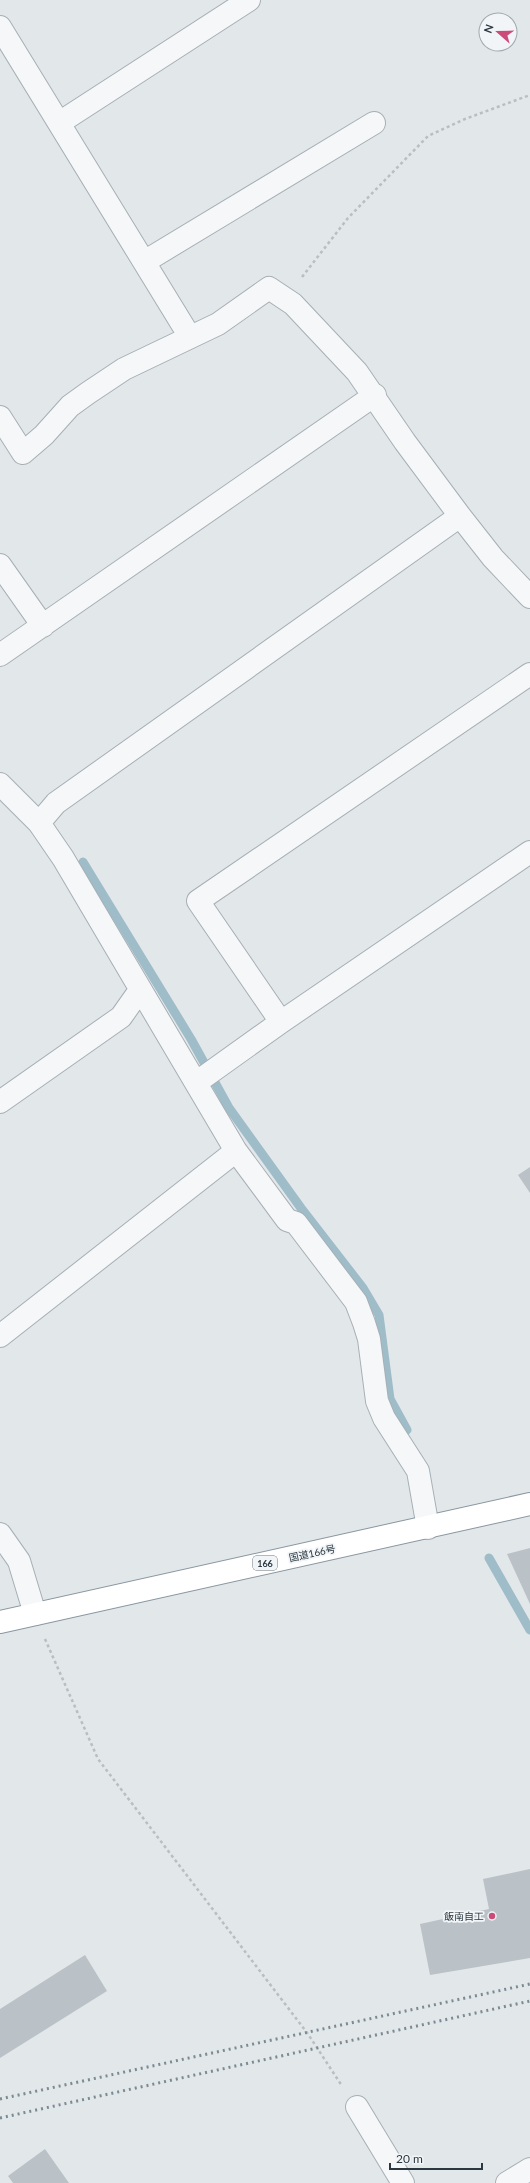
<svg xmlns="http://www.w3.org/2000/svg" width="530" height="2183" font-family="Lato,'Noto Sans JP',sans-serif">
<style>
.lines{fill:none;stroke-linecap:round;stroke-linejoin:round}
.stream{stroke:#9fbcc9;stroke-width:9}
.building{fill:#bac1c7}
.minor-casing{stroke:#a7afb4;stroke-width:24}
.trunk-casing{stroke:#8a97a0;stroke-width:24}
.path{stroke:#b8bec1;stroke-width:2.5;stroke-dasharray:3 3;stroke-linecap:butt}
.minor{stroke:#f5f7f8;stroke-width:22}
.trunk{stroke:#fff;stroke-width:22}
.rail{stroke:#7c8a93;stroke-width:3;stroke-dasharray:2 4;stroke-linecap:butt}
.poi-dot{fill:#cb4c78;stroke:#f2f5f7;stroke-width:1.5}
.labels{text-anchor:middle;dominant-baseline:central;stroke-width:3.5;stroke-linejoin:round;paint-order:stroke}
.shield{fill:#f2f5f7;stroke:#677178;stroke-width:1}
.shield-label{font-size:9px;font-weight:bold;fill:#2b3842}
.street-label{font-size:10px;fill:#2b3842;stroke:#f2f5f7}
.poi-label{font-size:10px;fill:#2b3842;stroke:#f2f5f7;text-anchor:end}
</style>
<rect width="100%" height="100%" fill="#e2e7ea"/>
<g class="lines">
<!-- stream -->
<path class="stream" d="M83,862L191,1039L229,1108L301,1208L363,1288L379,1315L390,1399L407,1430
M489,1558L530,1630"/>
</g>
<!-- building -->
<path class="building" d="M530,1167V1193L518,1175Z
M530,1548V1604L507,1554Z
M530,1869V1958L430,1975L420,1924L489,1909L483,1879Z
M85,1955L107,1991L0,2058V2009Z
M45,2149L69,2183H13L8,2176Z"/>
<g class="lines">
<defs>
<path id="minor" d="M0,27L190,337
M59,123L249,0
M144,262L374,123
M0,417L23,453L44,435L70,406L88,393L124,369L218,324L269,288L293,304L357,372L405,442L460,516L493,558L530,597
M0,565L43,626
M0,655L375,395
M0,784L39,823L63,858L236,1151L287,1220L296,1223L356,1302L364,1323L369,1339L377,1401L384,1418L418,1471L428,1528
M39,823L56,803L460,516
M281,1022L198,901L530,674
M197,1082L281,1022L530,852
M0,1102L121,1017L140,990
M0,1336L236,1151
M0,1534L19,1561L35,1614
M357,2107L403,2183
M507,2183L530,2169"/>
<path id="trunk" d="M0,1622L530,1504"/>
</defs>
<!-- minor casing -->
<use href="#minor" class="minor-casing"/>
<!-- trunk casing -->
<use href="#trunk" class="trunk-casing"/>
<!-- path -->
<path class="path" d="M302,277L348,218L428,136L465,119L530,95
M45,1639L98,1759L308,2034L342,2086"/>
<!-- minor -->
<use href="#minor" class="minor"/>
<!-- trunk -->
<use href="#trunk" class="trunk"/>
<!-- rail -->
<path class="rail" d="M0,2099L530,1984
M0,2118L530,2001"/>
</g>
<!-- markers -->
<circle class="poi-dot" cx="492" cy="1916" r="4"/>
<g class="labels">
<!-- shield labels -->
<rect class="shield" x="253" y="1556" width="24" height="14" rx="3"/>
<g class="shield-label">
<text x="265" y="1563">166</text>
</g>
<!-- street labels -->
<g class="street-label">
<text transform="translate(312 1553) rotate(-12)">国道166号</text>
</g>
<!-- poi labels -->
<g class="poi-label">
<text x="484" y="1916">飯南自工</text>
</g>
</g>
<!-- north arrow -->
<g transform="translate(498 32) rotate(290)"><circle r="19" fill="#f2f5f7" stroke="#a2a9af"/>
<path d="M0-3L7 15L0 10L-7 15Z" fill="#cb4c78"/>
<text y="-6" font-size="11" font-weight="bold" text-anchor="middle" fill="#2b3842">N</text>
</g>
<!-- scale -->
<path d="M390 2163v6h92v-6" fill="none" stroke="#2b3842" stroke-width="2"/>
<text x="396" y="2163" font-size="12" fill="#2b3842" stroke="#f2f5f7" stroke-width="3" paint-order="stroke">20 m</text>
</svg>
